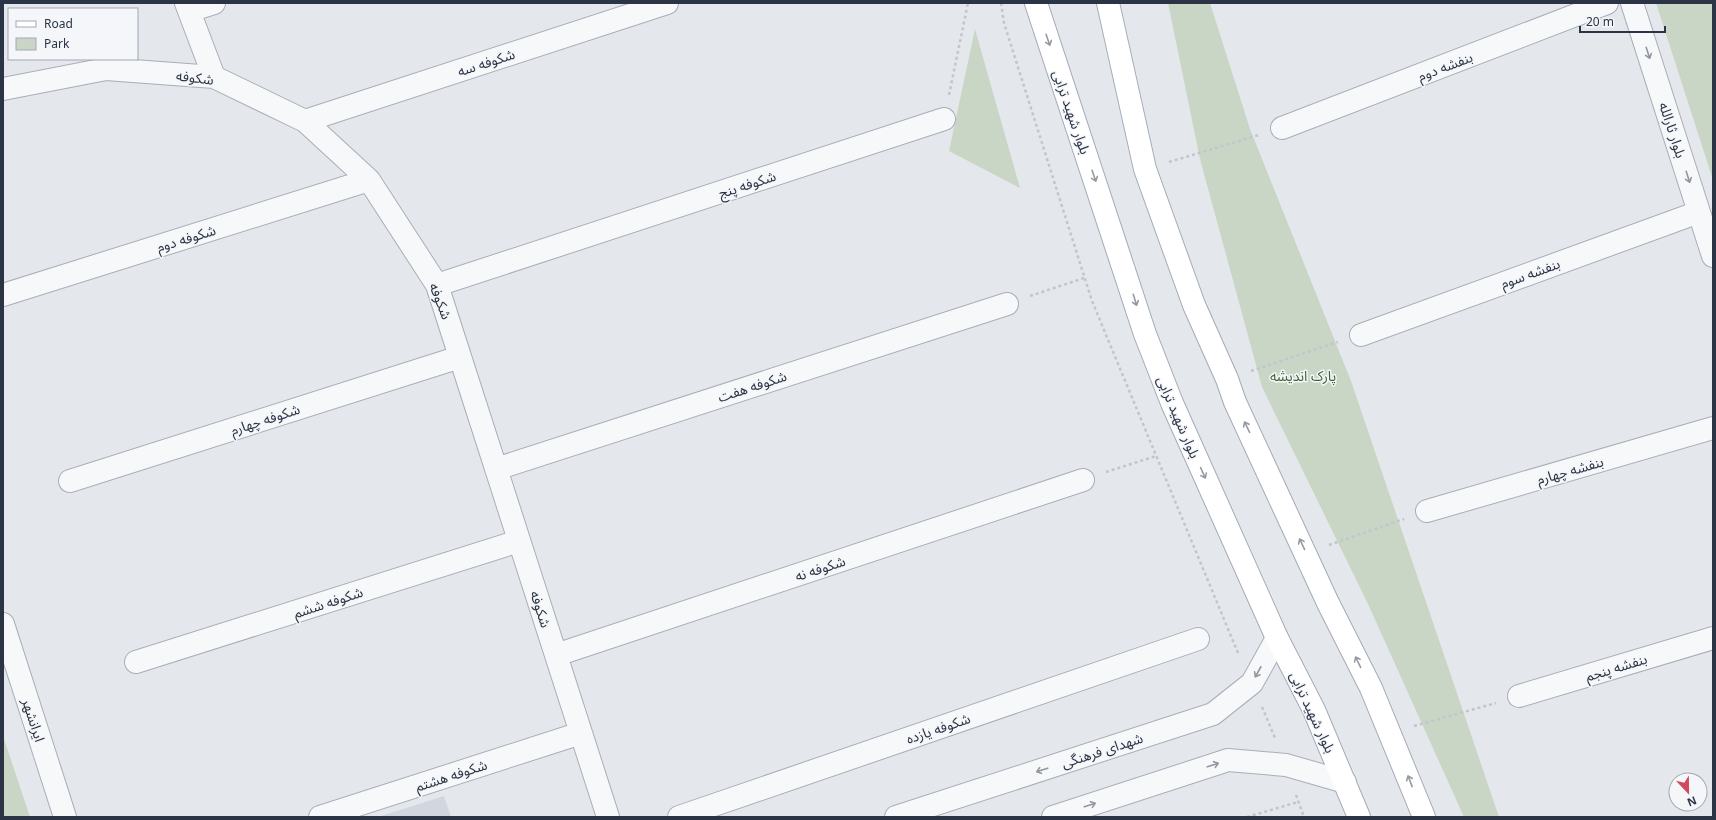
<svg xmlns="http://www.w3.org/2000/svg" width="1716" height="820" font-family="'Noto Sans','Noto Sans Arabic',sans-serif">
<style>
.built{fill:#d2d6de}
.green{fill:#c9d6c5}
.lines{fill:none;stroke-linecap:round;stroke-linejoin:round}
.minor-casing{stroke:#a9aeb7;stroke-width:24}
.major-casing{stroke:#a3abb8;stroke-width:24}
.path{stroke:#c2c5cb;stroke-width:2.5;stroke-dasharray:3 3;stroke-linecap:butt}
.minor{stroke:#f7f8fa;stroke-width:22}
.major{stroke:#fff;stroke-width:22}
.oneway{stroke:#959aa2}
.oneway2{stroke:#9196a0}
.labels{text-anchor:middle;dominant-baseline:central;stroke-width:3;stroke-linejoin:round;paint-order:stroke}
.street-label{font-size:14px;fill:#2b3445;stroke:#f4f6f9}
.park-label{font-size:14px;fill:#3f6138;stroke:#f4f6f9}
</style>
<rect width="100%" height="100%" fill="#e4e7ec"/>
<!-- built -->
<path class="built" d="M444,796L451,817H378Z"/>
<!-- green -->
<path class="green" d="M1168,3H1210L1250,129L1351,381L1499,817H1464L1368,604L1262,387L1200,159Z
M1656,3H1713V180Z
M975,29L1020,188L949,151Z
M3,736L30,817H3Z"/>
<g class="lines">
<defs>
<path id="minor" d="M186,3L214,77
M1632,3L1713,256
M189,11L214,3
M3,89L106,69L214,77L305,121L369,180L437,285L608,817
M305,121L667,3
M1282,128L1607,3
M437,285L944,119
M3,295L369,180
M1361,335L1699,212
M496,469L1007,304
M70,481L460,357
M1427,511L1713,428
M3,624L65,817
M556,655L1083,480
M136,662L519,541
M1519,696L1713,638
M320,817L581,733
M679,817L1198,639
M896,817L1213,714L1252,683L1277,638
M1053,817L1228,760L1286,765L1345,782"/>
<path id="major" d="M1036,3L1145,334L1172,403L1277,638L1314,710L1359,817
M1108,3L1145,169L1194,305L1227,379L1235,402L1328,603L1371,688L1424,817"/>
</defs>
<!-- minor casing -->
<use href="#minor" class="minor-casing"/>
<!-- major casing -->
<use href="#major" class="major-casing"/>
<!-- path -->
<path class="path" d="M1001,3L1004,23L1092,301L1238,653
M949,95L968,3
M1169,162L1259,135
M1030,296L1084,278
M1251,371L1338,342
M1106,472L1156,456
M1329,545L1404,519
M1262,707L1275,738
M1414,726L1496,703
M1296,795L1304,817
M1247,817L1298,802"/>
<!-- minor -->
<use href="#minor" class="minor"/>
<!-- major -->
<use href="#major" class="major"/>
</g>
<!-- one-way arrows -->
<defs><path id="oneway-shaft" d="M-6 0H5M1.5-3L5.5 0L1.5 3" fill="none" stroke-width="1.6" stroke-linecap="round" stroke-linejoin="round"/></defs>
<g class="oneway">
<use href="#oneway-shaft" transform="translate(1048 40) rotate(71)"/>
<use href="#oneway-shaft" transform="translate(1094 176) rotate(71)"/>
<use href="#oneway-shaft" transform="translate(1135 300) rotate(73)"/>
<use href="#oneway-shaft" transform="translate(1247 427) rotate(-116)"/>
<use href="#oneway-shaft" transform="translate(1203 473) rotate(66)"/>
<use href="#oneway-shaft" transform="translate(1302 544) rotate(-115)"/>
<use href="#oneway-shaft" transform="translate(1358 662) rotate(-116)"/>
<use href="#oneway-shaft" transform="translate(1410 781) rotate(-111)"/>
</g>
<g class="oneway2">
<use href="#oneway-shaft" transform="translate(1648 53) rotate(72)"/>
<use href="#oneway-shaft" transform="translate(1688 177) rotate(72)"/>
<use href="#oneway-shaft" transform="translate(1258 672) rotate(119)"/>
<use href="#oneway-shaft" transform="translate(1213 765) rotate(-18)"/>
<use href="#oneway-shaft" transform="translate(1042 770) rotate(162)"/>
<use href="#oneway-shaft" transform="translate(1090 805) rotate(-18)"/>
</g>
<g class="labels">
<!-- street labels -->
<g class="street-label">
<text transform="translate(486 62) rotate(-18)">شکوفه سه</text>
<text transform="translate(1445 66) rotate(-21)">بنفشه دوم</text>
<text transform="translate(195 77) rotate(7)">شکوفه</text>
<text transform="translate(1072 112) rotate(71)">بلوار شهید ترابی</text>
<text transform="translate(1673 130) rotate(72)">بلوار ثارالله</text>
<text transform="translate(747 184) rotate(-18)">شکوفه پنج</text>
<text transform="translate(186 238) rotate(-17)">شکوفه دوم</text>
<text transform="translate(1530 273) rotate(-20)">بنفشه سوم</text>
<text transform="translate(441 301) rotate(69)">شکوفه</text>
<text transform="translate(752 386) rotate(-18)">شکوفه هفت</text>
<text transform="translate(1179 417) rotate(67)">بلوار شهید ترابی</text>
<text transform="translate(265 419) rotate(-18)">شکوفه چهارم</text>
<text transform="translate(1570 470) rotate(-16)">بنفشه چهارم</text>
<text transform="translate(820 568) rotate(-18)">شکوفه نه</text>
<text transform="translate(328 602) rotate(-18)">شکوفه ششم</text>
<text transform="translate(541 609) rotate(72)">شکوفه</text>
<text transform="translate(1616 667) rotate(-17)">بنفشه پنجم</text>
<text transform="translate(1313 712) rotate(65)">بلوار شهید ترابی</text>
<text transform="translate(34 720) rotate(72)">ایرانشهر</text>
<text transform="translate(938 728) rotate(-19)">شکوفه یازده</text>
<text transform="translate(1102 750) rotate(-18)">شهدای فرهنگی</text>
<text transform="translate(451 775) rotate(-18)">شکوفه هشتم</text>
</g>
<!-- park labels -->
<g class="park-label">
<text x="1303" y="375">پارک اندیشه</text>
</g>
</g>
<!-- border -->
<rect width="1716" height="820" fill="none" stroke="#2b3445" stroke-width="8"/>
<!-- legend -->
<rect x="8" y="8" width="130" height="52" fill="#f4f6f9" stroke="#a4a8b1"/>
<rect x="16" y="21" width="20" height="6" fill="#ffffff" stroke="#a4a8b1"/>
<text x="44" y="28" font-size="12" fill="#2b3445">Road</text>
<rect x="16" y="38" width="20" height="12" fill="#c9d6c5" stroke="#a4a8b1"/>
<text x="44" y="48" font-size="12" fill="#2b3445">Park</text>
<!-- north arrow -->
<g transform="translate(1688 792) rotate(158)"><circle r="19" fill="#f4f6f9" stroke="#a4a8b1"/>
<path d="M0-3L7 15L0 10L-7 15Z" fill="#d1495b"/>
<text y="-6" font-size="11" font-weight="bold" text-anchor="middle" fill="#2b3445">N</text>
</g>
<!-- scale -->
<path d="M1580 26v6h85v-6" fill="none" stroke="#2b3445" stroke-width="2"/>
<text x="1586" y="26" font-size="12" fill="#2b3445" stroke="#f4f6f9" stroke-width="3" paint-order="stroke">20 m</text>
</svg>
